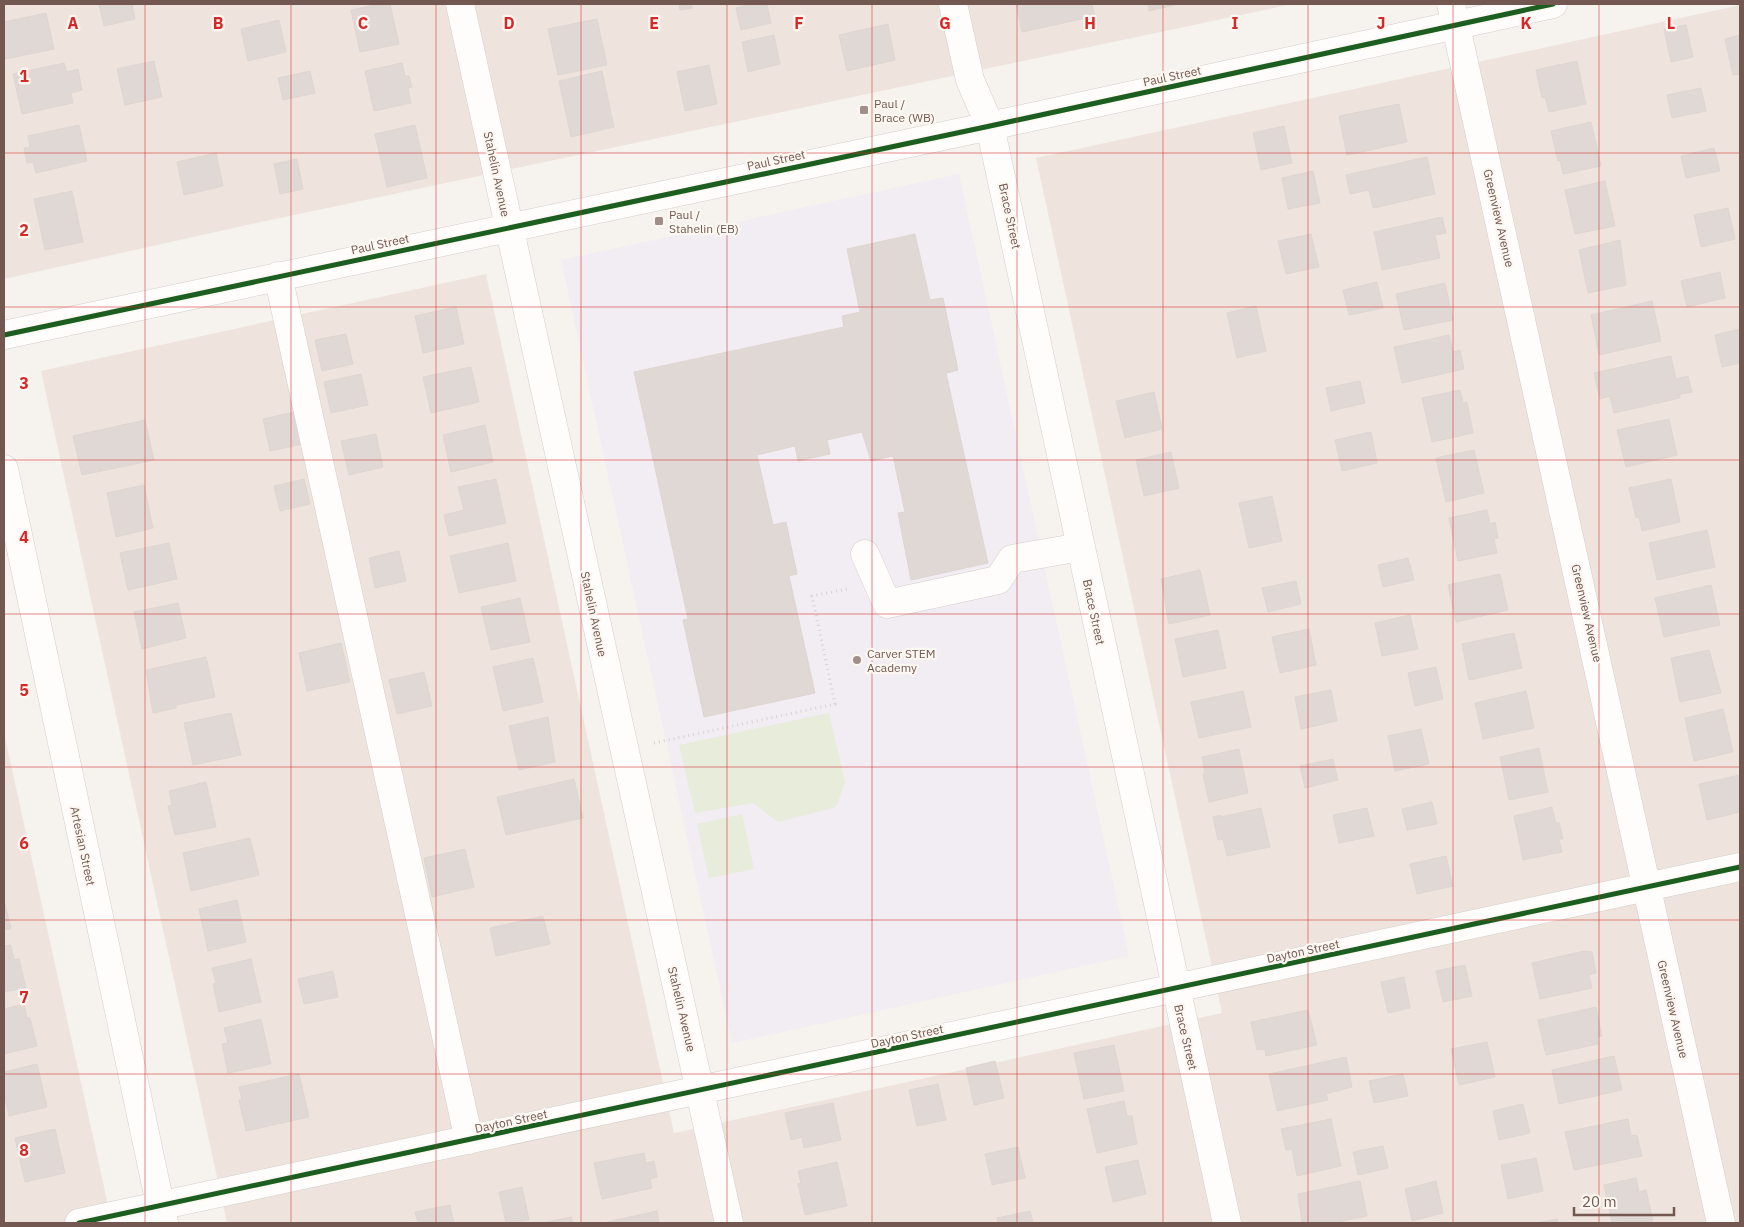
<svg xmlns="http://www.w3.org/2000/svg" width="1744" height="1227" font-family="'IBM Plex Sans',sans-serif">
<style>
.residential{fill:#eee4dd}
.education{fill:#f2ecf3}
.green{fill:#e7ecdb}
.building{fill:#e0d8d4;stroke:#dfd5d1}
.lines{fill:none;stroke-linecap:round;stroke-linejoin:round}
.minor-casing{stroke:#d4cec9;stroke-width:29}
.path{stroke:#dad2d0;stroke-width:3;stroke-dasharray:1 4;stroke-linecap:butt}
.minor{stroke:#fefdfc;stroke-width:28}
.cycleway-casing{stroke:#fdf7f1;stroke-width:8}
.cycleway{stroke:#1b5e20;stroke-width:5}
.grid{fill:none;stroke:#d62828;stroke-width:1;stroke-opacity:0.55}
.poi-dot{fill:#a08e88;stroke:#fdf7f1;stroke-width:2}
.labels{text-anchor:middle;dominant-baseline:central;stroke-width:4.5;stroke-linejoin:round;paint-order:stroke}
.street-label{font-size:12px;fill:#725851;stroke:#fdf7f1}
.poi-label{font-size:12px;fill:#725851;stroke:#fdf7f1;text-anchor:start}
.grid-label{font-size:16px;text-anchor:middle;font-weight:bold;fill:#d62828;stroke:#fdf7f1;stroke-width:4.5;stroke-linejoin:round;paint-order:stroke}
</style>
<rect width="100%" height="100%" fill="#f6f2ee"/>
<!-- residential -->
<path class="residential" d="M4,4H1293L261,222L4,279Z
M1740,5V1223H227L41,371L486,274L674,1133L1222,1013L1036,158Z
M4,733L112,1223H4Z"/>
<!-- education -->
<path class="education" d="M959,174L1129,956L732,1043L561,260Z"/>
<!-- green -->
<path class="green" d="M829,713L845,783L836,807L778,822L753,803L695,813L679,745Z
M742,814L754,869L709,878L697,824Z"/>
<!-- building -->
<path class="building" d="M99,4H132L135,19L104,26Z
M379,4H390L399,44L360,52L351,10Z
M679,4H691L692,8L680,10Z
M752,4H767L771,23L741,30L736,8Z
M1016,4H1092L1095,16L1022,32Z
M1148,4H1178L1149,11Z
M46,13L54,49L5,59L4,22Z
M597,19L607,65L558,75L548,29Z
M279,20L286,52L248,61L241,29Z
M888,24L895,60L847,71L839,35Z
M1686,25L1693,57L1671,62L1664,29Z
M774,35L780,64L748,72L742,42Z
M1740,35V74L1733,75L1725,39Z
M154,61L162,97L125,105L117,69Z
M1577,61L1586,104L1549,112L1545,97L1542,98L1536,70Z
M64,63L67,72L78,69L82,90L71,93L73,103L22,114L13,74Z
M402,63L405,76H409L412,87L408,88L411,103L374,111L365,71Z
M709,65L717,104L685,111L677,72Z
M310,71L315,93L283,100L278,78Z
M602,71L614,127L571,137L559,81Z
M1701,88L1706,111L1672,118L1667,95Z
M1399,104L1407,142L1347,155L1339,116Z
M1591,122L1601,166L1563,174L1560,160L1558,161L1551,131Z
M79,125L87,161L36,173L33,162L27,163L24,148L30,147L28,136Z
M415,125L427,178L387,187L375,134Z
M1284,126L1292,163L1261,170L1253,133Z
M1714,148L1720,171L1686,178L1681,156Z
M216,153L223,186L184,195L177,162Z
M1427,157L1435,194L1373,208L1369,190L1350,194L1346,175Z
M297,159L303,189L280,194L274,164Z
M1313,171L1320,203L1288,209L1282,178Z
M1605,181L1615,226L1575,234L1565,190Z
M72,191L83,242L45,250L34,199Z
M1728,208L1735,239L1701,247L1694,215Z
M1442,217L1446,233L1435,235L1440,258L1382,270L1374,232Z
M915,234L930,300L943,298L958,370L946,373L988,563L911,580L898,513L905,512L893,456L871,461L862,432L827,440L830,454L798,461L795,446L757,455L773,525L786,522L797,574L789,576L815,693L704,717L683,620L688,619L634,372L844,327L842,316L860,312L847,249Z
M1311,234L1319,267L1286,274L1278,241Z
M1620,240L1626,285L1588,293L1579,250Z
M1720,272L1725,298L1687,307L1681,281Z
M1377,282L1383,308L1349,315L1343,290Z
M1445,283L1453,320L1404,330L1396,294Z
M1652,301L1661,341L1599,355L1591,315Z
M1256,306L1266,351L1237,358L1227,313Z
M456,307L464,344L423,353L415,316Z
M1740,329V363L1722,367L1715,335Z
M346,334L353,364L322,371L315,340Z
M1449,335L1453,352L1460,350L1464,369L1402,383L1394,347Z
M1671,356L1676,379L1688,376L1692,392L1680,394V398L1614,413L1610,396L1600,399L1594,373Z
M471,367L479,402L431,413L423,377Z
M361,374L368,405L331,413L324,382Z
M1360,381L1365,403L1331,411L1326,388Z
M1460,390L1463,403L1467,402L1473,433L1432,442L1422,398Z
M1154,392L1162,429L1125,438L1116,401Z
M295,412L302,444L270,451L263,419Z
M1669,419L1677,455L1626,467L1617,430Z
M145,420L154,460L82,475L73,436Z
M485,425L493,462L451,472L443,435Z
M1371,432L1377,463L1342,471L1335,440Z
M376,434L383,467L349,475L341,441Z
M1474,450L1484,493L1446,502L1436,458Z
M1171,452L1179,488L1144,496L1136,460Z
M304,479L310,504L280,511L274,486Z
M496,479L506,523L449,536L444,515L464,510L458,487Z
M1671,479L1680,522L1642,531L1639,517L1636,518L1629,488Z
M144,485L153,528L116,537L107,493Z
M1272,496L1282,541L1249,548L1239,503Z
M1487,510L1490,524L1495,522L1498,538L1494,539L1497,553L1458,561L1449,518Z
M1707,530L1715,567L1657,580L1649,543Z
M169,543L177,579L128,590L120,553Z
M508,543L516,581L459,593L450,556Z
M399,551L406,581L375,588L369,558Z
M1408,558L1414,580L1383,587L1378,565Z
M1200,570L1210,615L1169,624L1161,579Z
M1500,574L1508,610L1456,622L1448,585Z
M1296,581L1301,604L1268,612L1262,588Z
M1711,585L1720,625L1664,637L1655,598Z
M520,598L530,642L491,650L481,607Z
M178,603L186,638L142,649L134,612Z
M1410,615L1418,649L1382,656L1375,623Z
M1309,629L1316,665L1280,673L1272,637Z
M1218,630L1226,668L1183,677L1175,639Z
M1514,633L1522,668L1469,680L1462,644Z
M341,643L350,682L307,691L299,653Z
M1709,650L1721,693L1680,702L1671,658Z
M206,657L215,697L176,705V708L153,713L146,670Z
M533,658L543,702L503,711L493,667Z
M1436,667L1443,699L1415,706L1408,673Z
M424,672L432,706L397,714L389,680Z
M1331,690L1337,721L1301,729L1295,697Z
M1243,691L1251,727L1199,738L1191,702Z
M1526,691L1534,728L1483,739L1475,703Z
M1723,709L1733,752L1694,761L1685,718Z
M231,713L241,755L193,765L184,723Z
M548,717L555,762L519,770L509,726Z
M1421,729L1429,764L1395,771L1388,736Z
M1539,748L1548,792L1509,800L1500,757Z
M1239,749L1248,793L1209,802L1203,774L1205,773L1202,757Z
M1333,759L1338,780L1305,788L1300,766Z
M1740,775V812L1707,820L1699,784Z
M574,779L583,818L506,835L497,797Z
M206,782L216,827L175,835L168,806L172,805L169,791Z
M1432,802L1437,824L1407,830L1402,809Z
M1552,807L1556,824L1559,822L1563,839H1559L1562,852L1523,860L1514,816Z
M1261,808L1270,847L1227,856L1223,839L1218,840L1213,817L1221,815V817Z
M1367,808L1374,836L1339,843L1333,815Z
M250,838L259,875L191,891L183,853Z
M465,849L474,887L432,897L424,858Z
M1446,856L1453,886L1417,894L1410,864Z
M4,900L11,929L4,930Z
M237,900L246,942L208,951L199,909Z
M543,916L550,944L496,956L490,928Z
M11,945L14,960L19,959L26,988L4,992V946Z
M1584,951L1592,952L1596,973L1589,975L1592,988L1540,999L1532,963Z
M251,959L261,1002L219,1012L213,984L216,983L212,968Z
M1465,965L1472,996L1443,1002L1436,971Z
M333,971L338,997L304,1004L298,979Z
M1404,977L1410,1008L1388,1013L1381,982Z
M24,1004L27,1018H30L37,1046L4,1054V1009Z
M1596,1007L1602,1036L1597,1037L1598,1044L1546,1055L1538,1020Z
M1308,1010L1317,1045L1266,1056L1265,1049L1257,1050L1251,1022Z
M261,1019L271,1064L228,1073L222,1044L228,1043L224,1028Z
M1487,1042L1495,1077L1459,1085L1451,1049Z
M1114,1045L1124,1091L1084,1099L1074,1053Z
M1614,1056L1622,1090L1559,1104L1552,1070Z
M1346,1057L1352,1087L1326,1094L1328,1100L1277,1111L1269,1074Z
M995,1061L1004,1098L974,1105L966,1068Z
M37,1064L47,1107L9,1116L4,1093V1072Z
M299,1074L309,1117L246,1131L239,1100H242L239,1087Z
M1403,1074L1408,1096L1374,1103L1369,1081Z
M938,1084L946,1120L917,1126L909,1090Z
M1124,1101L1127,1116H1132L1137,1144L1097,1153L1087,1109Z
M833,1103L841,1140L804,1148L802,1137L791,1140L785,1113Z
M1523,1104L1530,1133L1499,1140L1493,1111Z
M1331,1119L1341,1166L1297,1176L1292,1149L1286,1150L1281,1129Z
M1628,1119L1631,1136L1637,1135L1642,1156L1574,1170L1565,1132Z
M55,1129L65,1173L25,1182L15,1138Z
M1383,1146L1388,1168L1358,1175L1353,1152Z
M1018,1147L1025,1178L992,1185L985,1154Z
M644,1153L646,1163L654,1161L657,1177L650,1179L652,1188L602,1199L594,1163Z
M1536,1158L1543,1191L1508,1199L1501,1165Z
M1138,1160L1146,1194L1113,1202L1105,1167Z
M837,1162L847,1206L805,1215L798,1184L801,1183L798,1171Z
M1636,1178L1639,1192L1646,1190L1653,1221L1612,1223L1604,1185Z
M1360,1181L1367,1216L1333,1223H1302L1298,1194Z
M1436,1181L1443,1213L1412,1221L1405,1189Z
M522,1187L529,1220L506,1223L499,1192Z
M450,1205L454,1223H418L415,1212Z
M657,1211L659,1223H607V1222Z
M1030,1211L1033,1223H998L997,1218Z
M571,1217L573,1223H542Z
M1557,1219L1558,1223H1536Z"/>
<g class="lines">
<defs>
<path id="minor" d="M460,4L729,1223
M953,4L970,80L990,126L1227,1223
M1451,4L1721,1223
M278,276L469,1140
M4,335L990,126L1553,4
M4,469L164,1223
M865,554L887,604L998,580L1012,559L1081,547
M79,1223L1740,867"/>
</defs>
<!-- minor casing -->
<use href="#minor" class="minor-casing"/>
<!-- path -->
<path class="path" d="M654,743L835,704L812,596L847,589"/>
<!-- minor -->
<use href="#minor" class="minor"/>
<defs>
<path id="cycleway" d="M4,335L990,126L1553,4
M79,1223L1740,867"/>
</defs>
<!-- cycleway casing -->
<use href="#cycleway" class="cycleway-casing"/>
<!-- cycleway -->
<use href="#cycleway" class="cycleway"/>
</g>
<!-- grid -->
<path class="grid" d="M145,4V1223M291,4V1223M436,4V1223M581,4V1223M727,4V1223M872,4V1223M1017,4V1223M1163,4V1223M1308,4V1223M1453,4V1223M1599,4V1223M4,153H1740M4,307H1740M4,460H1740M4,614H1740M4,767H1740M4,920H1740M4,1074H1740"/>
<!-- markers -->
<g class="poi-dot">
<rect x="859" y="105" width="10" height="10" rx="2.5"/>
<rect x="654" y="216" width="10" height="10" rx="2.5"/>
<circle cx="857" cy="660" r="5"/>
</g>
<g class="labels">
<!-- street labels -->
<g class="street-label">
<text transform="translate(1172 76) rotate(-12)">Paul Street</text>
<text transform="translate(776 160) rotate(-12)">Paul Street</text>
<text transform="translate(497 174) rotate(78)">Stahelin Avenue</text>
<text transform="translate(1010 216) rotate(78)">Brace Street</text>
<text transform="translate(1499 218) rotate(77)">Greenview Avenue</text>
<text transform="translate(380 244) rotate(-12)">Paul Street</text>
<text transform="translate(1094 612) rotate(78)">Brace Street</text>
<text transform="translate(1587 613) rotate(77)">Greenview Avenue</text>
<text transform="translate(594 614) rotate(78)">Stahelin Avenue</text>
<text transform="translate(83 846) rotate(78)">Artesian Street</text>
<text transform="translate(1303 951) rotate(-12)">Dayton Street</text>
<text transform="translate(682 1009) rotate(77)">Stahelin Avenue</text>
<text transform="translate(1673 1009) rotate(77)">Greenview Avenue</text>
<text transform="translate(907 1036) rotate(-12)">Dayton Street</text>
<text transform="translate(1186 1037) rotate(77)">Brace Street</text>
<text transform="translate(511 1121) rotate(-12)">Dayton Street</text>
</g>
<!-- poi labels -->
<g class="poi-label">
<text x="874" y="103">Paul /<tspan x="874" dy="14">Brace (WB)</tspan></text>
<text x="669" y="214">Paul /<tspan x="669" dy="14">Stahelin (EB)</tspan></text>
<text x="867" y="653">Carver STEM<tspan x="867" dy="14">Academy</tspan></text>
</g>
</g>
<g class="grid-label">
<text x="73" y="29">A</text>
<text x="218" y="29">B</text>
<text x="363" y="29">C</text>
<text x="509" y="29">D</text>
<text x="654" y="29">E</text>
<text x="799" y="29">F</text>
<text x="945" y="29">G</text>
<text x="1090" y="29">H</text>
<text x="1235" y="29">I</text>
<text x="1381" y="29">J</text>
<text x="1526" y="29">K</text>
<text x="1671" y="29">L</text>
<text x="24" y="82">1</text>
<text x="24" y="236">2</text>
<text x="24" y="389">3</text>
<text x="24" y="543">4</text>
<text x="24" y="696">5</text>
<text x="24" y="849">6</text>
<text x="24" y="1003">7</text>
<text x="24" y="1156">8</text>
</g>
<!-- border -->
<rect width="1744" height="1227" fill="none" stroke="#725851" stroke-width="10"/>
<!-- scale -->
<path d="M1574 1207v8h100v-8" fill="none" stroke="#725851" stroke-width="2.5"/>
<text x="1582" y="1207" font-size="15" fill="#725851" stroke="#fdf7f1" stroke-width="4" paint-order="stroke">20 m</text>
</svg>
